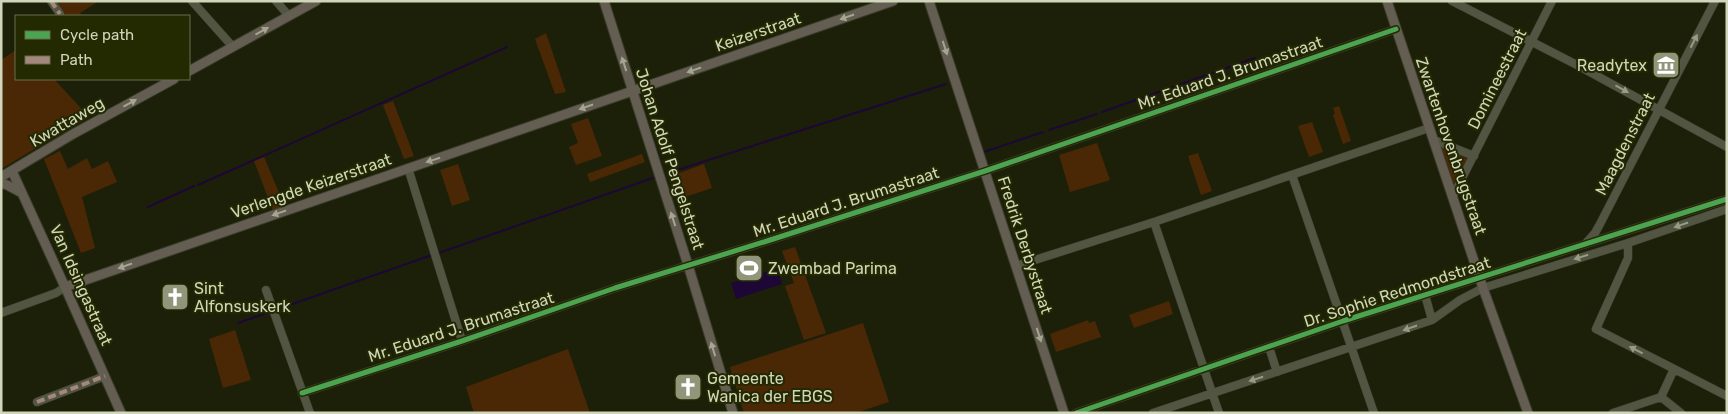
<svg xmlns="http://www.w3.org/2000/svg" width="1728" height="414" font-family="Rubik,sans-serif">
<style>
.green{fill:#4a2805}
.water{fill:#1d0736}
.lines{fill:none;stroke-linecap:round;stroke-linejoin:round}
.stream{stroke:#1d0736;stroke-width:2}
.minor-casing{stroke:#393b2b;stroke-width:9}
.major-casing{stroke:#393b2b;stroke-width:11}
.minor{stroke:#525541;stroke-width:8}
.major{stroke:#645d51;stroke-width:9}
.quiet{stroke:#a5887d;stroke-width:4;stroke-dasharray:8 4;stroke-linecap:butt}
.cycleway-casing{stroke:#232900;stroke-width:8}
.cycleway{stroke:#4ca352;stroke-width:5}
.oneway{fill:#a5a68f}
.oneway2{fill:#979c83}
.labels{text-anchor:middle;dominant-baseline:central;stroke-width:4;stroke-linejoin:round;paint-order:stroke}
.street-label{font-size:16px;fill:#d0d6b9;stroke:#232900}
.poi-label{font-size:16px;fill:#d0d6b9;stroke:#232900;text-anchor:start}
</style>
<rect width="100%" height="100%" fill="#1d2009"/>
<!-- green -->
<path class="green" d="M55,1H99L80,13L81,16H65Z
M546,33L566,92L555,94L535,39Z
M16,50V79H54L89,117L76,125L70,115L60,120L66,130L1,169V60Z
M393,101L414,156L404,159L383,105Z
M1339,106L1351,141L1343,144L1333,115L1335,114L1333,108Z
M588,118L602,156L576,165L569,147L578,143L571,124Z
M1312,122L1323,152L1309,157L1298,126Z
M1097,143L1110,180L1070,192L1059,155Z
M1441,147L1468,159L1454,184Z
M60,151L68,169L87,158L92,169L108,161L117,182L82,197L95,248L81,253L44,159Z
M1198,153L1212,191L1201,195L1188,156Z
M642,154L645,162L590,182L587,174Z
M264,157L285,207L273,211L254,161Z
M458,164L470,200L452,206L440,170Z
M704,164L712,188L679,199L671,176Z
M795,247L826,333L804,340L785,286L794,283L782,251Z
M1169,301L1173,314L1134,328L1129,315Z
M1088,320L1089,323L1095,321L1101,337L1056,352L1050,334Z
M863,323L889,402L855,413H744L730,367Z
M235,330L251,380L223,388L209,339Z
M568,349L590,413H474L466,387Z"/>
<!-- water -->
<path class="water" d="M777,268L782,284L736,299L731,283Z"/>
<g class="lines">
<!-- stream -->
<path class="stream" d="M1102,112L1255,58
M1049,130L1097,114
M984,152L1043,132
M674,171L946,84
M198,185L507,47
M148,207L194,186
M436,254L653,178
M278,309L432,255
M238,323L270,312"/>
<defs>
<path id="minor" d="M51,1L60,14
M192,1L233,47
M276,1L289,16
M1452,1L1577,65L1727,147
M1434,140L1474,156
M408,168L462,341
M1292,175L1374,413
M1453,196L1552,1
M1154,222L1219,413
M1587,242L1595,233L1600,224L1715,1
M1628,243V258L1596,329L1727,396
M1016,266L1154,222L1429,128
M266,290L310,413
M1425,295L1432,320
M1,313L56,293L65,287
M1269,347L1277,372
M1674,369L1661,397L1681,413
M302,393L462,341L615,288L767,241L985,171L1396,29
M37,402L105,376
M1076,413L1343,321L1727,199
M1153,413L1432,320L1460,300L1483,288L1628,243L1727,209
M1613,413L1661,397"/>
<path id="major" d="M604,1L688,265L733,413
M929,1L1064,413
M1387,1L1483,288L1528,413
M189,71L316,1
M12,171L65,287L121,413
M1,177L73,134L174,79
M1,183L7,185L22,193
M65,287L893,1"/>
</defs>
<!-- minor casing -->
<use href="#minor" class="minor-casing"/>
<!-- major casing -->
<use href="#major" class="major-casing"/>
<!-- minor -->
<use href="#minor" class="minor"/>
<!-- major -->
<use href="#major" class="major"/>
<!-- quiet -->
<path class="quiet" d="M51,1L60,14
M37,402L105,376"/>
<defs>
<path id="cycleway" d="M302,393L462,341L615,288L767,241L985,171L1396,29
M1076,413L1343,321L1727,199"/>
</defs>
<!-- cycleway casing -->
<use href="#cycleway" class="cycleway-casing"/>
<!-- cycleway -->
<use href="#cycleway" class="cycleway"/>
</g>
<!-- one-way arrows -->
<defs><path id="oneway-solid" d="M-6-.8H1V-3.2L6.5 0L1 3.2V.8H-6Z" transform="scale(1.25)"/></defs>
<g class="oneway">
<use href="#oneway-solid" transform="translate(847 17) rotate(161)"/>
<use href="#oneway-solid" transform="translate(262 31) rotate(-29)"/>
<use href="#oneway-solid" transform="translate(945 48) rotate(72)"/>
<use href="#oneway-solid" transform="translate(624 64) rotate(-108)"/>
<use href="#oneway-solid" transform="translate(694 70) rotate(161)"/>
<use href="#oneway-solid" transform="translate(130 103) rotate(-29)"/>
<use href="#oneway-solid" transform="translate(586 107) rotate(161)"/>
<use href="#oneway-solid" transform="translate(433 160) rotate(162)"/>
<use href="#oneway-solid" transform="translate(279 213) rotate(161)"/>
<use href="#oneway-solid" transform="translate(673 219) rotate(-108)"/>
<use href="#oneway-solid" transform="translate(125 266) rotate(161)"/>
<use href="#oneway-solid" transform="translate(1039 335) rotate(72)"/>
<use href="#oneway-solid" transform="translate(713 349) rotate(-107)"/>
</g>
<g class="oneway2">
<use href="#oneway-solid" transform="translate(1694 41) rotate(-63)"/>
<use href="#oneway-solid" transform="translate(1622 89) rotate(29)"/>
<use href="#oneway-solid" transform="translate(1681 225) rotate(161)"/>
<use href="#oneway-solid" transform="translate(1581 257) rotate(163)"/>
<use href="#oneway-solid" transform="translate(1410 328) rotate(161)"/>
<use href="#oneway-solid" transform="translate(1636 350) rotate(-153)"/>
<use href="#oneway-solid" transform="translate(1256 379) rotate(162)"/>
</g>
<!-- icons -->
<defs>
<symbol id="museum-square" viewBox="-11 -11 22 22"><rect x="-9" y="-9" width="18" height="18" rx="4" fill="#91967b" stroke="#232900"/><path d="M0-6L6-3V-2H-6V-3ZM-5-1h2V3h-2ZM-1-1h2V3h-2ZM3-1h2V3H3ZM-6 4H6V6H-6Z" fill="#fff"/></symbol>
<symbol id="stadium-square" viewBox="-11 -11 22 22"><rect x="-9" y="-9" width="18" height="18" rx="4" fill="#91967b" stroke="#232900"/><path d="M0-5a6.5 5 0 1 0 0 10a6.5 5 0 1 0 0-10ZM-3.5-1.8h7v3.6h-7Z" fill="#fff"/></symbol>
<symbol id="church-square" viewBox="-11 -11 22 22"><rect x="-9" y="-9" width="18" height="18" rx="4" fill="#91967b" stroke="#232900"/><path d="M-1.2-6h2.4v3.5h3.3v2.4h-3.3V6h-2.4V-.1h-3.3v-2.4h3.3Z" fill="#fff"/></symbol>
</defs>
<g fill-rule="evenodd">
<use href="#museum-square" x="1650" y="49" width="32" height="32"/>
<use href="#stadium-square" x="733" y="252" width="32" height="32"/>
<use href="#church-square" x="159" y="281" width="32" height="32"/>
<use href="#church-square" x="672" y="371" width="32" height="32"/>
</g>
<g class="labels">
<!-- street labels -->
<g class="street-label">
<text transform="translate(758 32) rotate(-19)">Keizerstraat</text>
<text transform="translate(1230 73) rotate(-19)">Mr. Eduard J. Brumastraat</text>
<text transform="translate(1497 79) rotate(-63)">Domineestraat</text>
<text transform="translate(67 122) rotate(-30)">Kwattaweg</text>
<text transform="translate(1625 144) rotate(-63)">Maagdenstraat</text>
<text transform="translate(1451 146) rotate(71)">Zwartenhovenbrugstraat</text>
<text transform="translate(670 159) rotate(72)">Johan Adolf Pengelstraat</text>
<text transform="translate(311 186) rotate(-19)">Verlengde Keizerstraat</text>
<text transform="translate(846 202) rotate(-18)">Mr. Eduard J. Brumastraat</text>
<text transform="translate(1025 245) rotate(72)">Fredrik Derbystraat</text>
<text transform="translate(81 285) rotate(66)">Van Idsingastraat</text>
<text transform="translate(1397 292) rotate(-18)">Dr. Sophie Redmondstraat</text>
<text transform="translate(461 327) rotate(-18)">Mr. Eduard J. Brumastraat</text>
</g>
<!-- poi labels -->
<g class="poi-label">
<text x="1647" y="65" text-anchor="end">Readytex</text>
<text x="768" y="268">Zwembad Parima</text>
<text x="194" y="288">Sint<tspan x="194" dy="18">Alfonsuskerk</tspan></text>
<text x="707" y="378">Gemeente<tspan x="707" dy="18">Wanica der EBGS</tspan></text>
</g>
</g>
<!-- border -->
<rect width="1728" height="414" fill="none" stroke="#d0d6b9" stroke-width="5"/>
<!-- legend -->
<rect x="15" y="15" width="175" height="65" fill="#232900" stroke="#686e4a"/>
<rect x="25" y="31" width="25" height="8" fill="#4ca352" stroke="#686e4a"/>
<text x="60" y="40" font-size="15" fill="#d0d6b9">Cycle path</text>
<rect x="25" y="56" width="25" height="8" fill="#a5887d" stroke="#686e4a"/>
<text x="60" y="65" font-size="15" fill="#d0d6b9">Path</text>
</svg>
